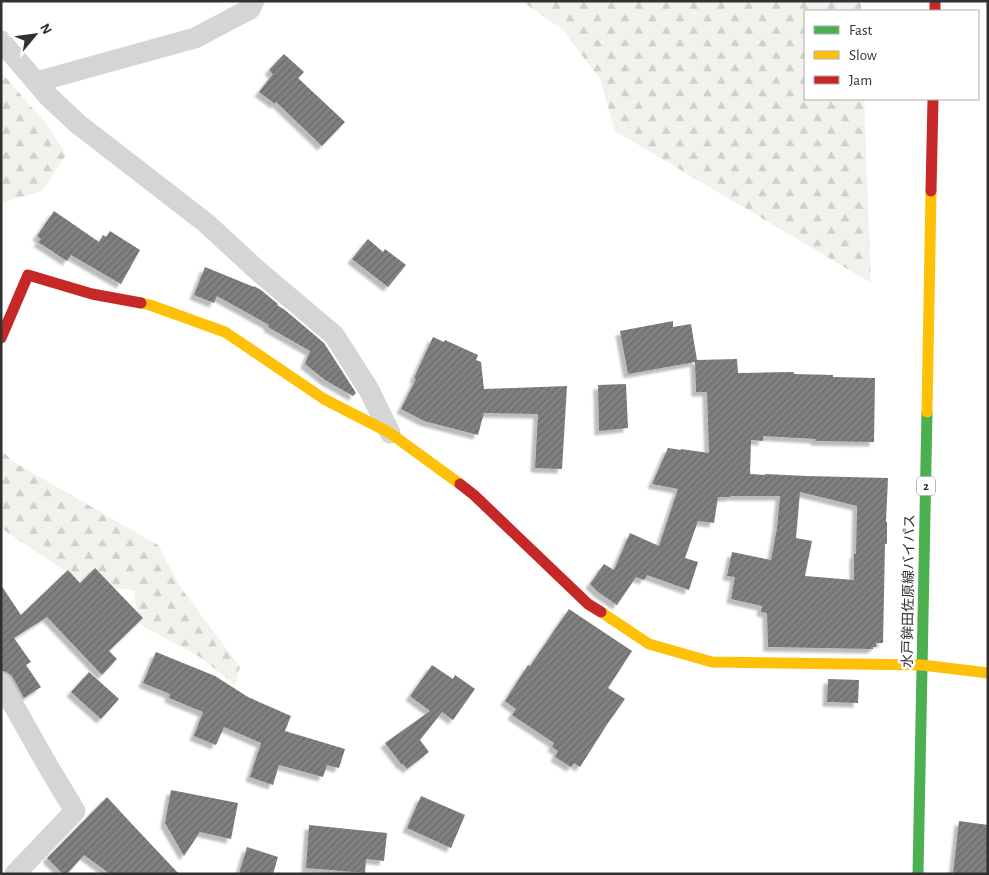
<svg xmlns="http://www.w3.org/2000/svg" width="989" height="875" font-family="'Alegreya Sans','Noto Sans JP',sans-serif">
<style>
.forest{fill:url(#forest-firs)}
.building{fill:url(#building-hatch);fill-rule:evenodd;filter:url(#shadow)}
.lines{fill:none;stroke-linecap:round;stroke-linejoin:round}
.street{stroke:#d5d5d5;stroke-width:21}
.fast{stroke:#4caf50;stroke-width:11}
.slow{stroke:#ffc107;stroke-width:11}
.jam{stroke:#c62828;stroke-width:11}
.labels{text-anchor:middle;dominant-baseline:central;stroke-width:5;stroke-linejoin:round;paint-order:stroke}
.shield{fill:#fff;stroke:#6f6f6f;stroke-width:1}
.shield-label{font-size:12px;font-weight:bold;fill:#313131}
.street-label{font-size:14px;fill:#313131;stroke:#fff}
</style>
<defs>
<pattern id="forest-firs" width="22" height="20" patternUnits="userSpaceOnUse" patternTransform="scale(1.25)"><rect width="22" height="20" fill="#f0f3ec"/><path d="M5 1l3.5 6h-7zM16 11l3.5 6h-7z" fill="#ced1cb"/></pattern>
<pattern id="building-hatch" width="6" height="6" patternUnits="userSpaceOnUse" patternTransform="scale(1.25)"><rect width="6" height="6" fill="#808080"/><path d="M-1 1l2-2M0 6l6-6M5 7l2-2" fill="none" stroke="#696969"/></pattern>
<filter id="shadow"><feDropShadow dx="-4.5" dy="4.5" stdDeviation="1" flood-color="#0004"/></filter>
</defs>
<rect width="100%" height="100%" fill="#fff"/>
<!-- forest -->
<path class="forest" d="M522,1H861V11H805V99H864L871,283L615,131L600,79L563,30Z
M1,72L49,127L66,155L42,191L1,203Z
M1,449L12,461L158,545L181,588L240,667L235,685L200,657L139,624L134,590L86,585L1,528Z"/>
<!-- building -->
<path class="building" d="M284,54L304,72L298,78L345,122L322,146L276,102L275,104L259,92L273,74L269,70Z
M54,211L99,242L103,235L106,237L110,231L140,250L121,284L71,255L67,261L38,242L41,239L37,236Z
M368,239L383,252L385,249L406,265L388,287L352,259Z
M205,267L254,287V286L261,290L278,304L277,305L285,310L324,343L356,393L353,396L325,380L305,364L310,351L268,327L269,325L217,296L214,303L194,295Z
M673,321V327L691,324L697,360L737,359L738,373L794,372V374L833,375V377L875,378L874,442L815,441L816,439L763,436V441L751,440L750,474L765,475V474L807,476L888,478L886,522H887V544H885L883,643H876V647H873V649L768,647L767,613L761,612L762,606L731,599L735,577L727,576L732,552L771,560L777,528L780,496H730V497H718L714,523L698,521L685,558L698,562L689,590L647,575L644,580L636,577L617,605L598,592L590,584L604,564L614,570L630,533L659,546L678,489L652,484L668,448L681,450V449L709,453L707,392H696L695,362L628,374L620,331ZM800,492L857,506L856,554H854V580L805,576L812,541L796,538Z
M433,337L444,342L445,340L478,355L476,360L481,362L484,389L567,386L562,469L535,468L538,414L484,413L478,435L424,421L401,409L416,379L414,378Z
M626,384L628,428L599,431L598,385Z
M95,568L143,618L109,651L117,659L102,675L47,617L14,638L31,662L26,665L41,687L24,698L12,676L8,673L1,670V585L21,615L68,570L80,583Z
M569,609L632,651L608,688L625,699L608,723L580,767L574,763L571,767L555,757L558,751L552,747L554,743L512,715L516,709L505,701L528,665L530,666Z
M156,652L215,676L248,697L291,716L285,731L345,749L339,768L327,765L323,777L279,765L273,785L250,777L261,743L224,727L216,745L194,736L203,712L169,698L170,694L143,683Z
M432,665L453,679L455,675L475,689L453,720L442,712L420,740L429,752L407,769L403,764L402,765L385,743L430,711L410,696Z
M89,672L119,699L101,719L71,692Z
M828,679L859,680L858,703L827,702Z
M171,790L238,803L231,839L200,832L184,856L165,823Z
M421,796L465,815L451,848L407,828Z
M107,797L130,822L179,874H110L84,855L67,874H63L47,858Z
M959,821L988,825V874H953Z
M309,825L387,833L384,861L366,859L365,873L306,868Z
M247,847L278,857L273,874H239Z"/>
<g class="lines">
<!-- street -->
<path class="street" d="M1,41L48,96L78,124L206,223L257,270L334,335L369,390L390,433
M36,82L195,38L250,9L254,1
M1,683L45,761L75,811L15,874"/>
<!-- fast -->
<path class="fast" d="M918,874L927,412"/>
<!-- slow -->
<path class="slow" d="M141,303L150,305L225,332L324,399L390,433L460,484
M927,412L931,191
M601,612L649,644L712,662L922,665L988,673"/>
<!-- jam -->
<path class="jam" d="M935,1V11
M931,191L933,99
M1,338L28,275L92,294L141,303
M460,484L474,495L588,604L601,612"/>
</g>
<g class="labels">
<!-- shield labels -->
<rect class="shield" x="917" y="476.5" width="18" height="19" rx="4"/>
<g class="shield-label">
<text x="926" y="486">2</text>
</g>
<!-- street labels -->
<g class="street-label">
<text transform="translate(909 591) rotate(-89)">水戸鉾田佐原線バイパス</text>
</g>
</g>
<!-- border -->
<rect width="989" height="875" fill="none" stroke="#313131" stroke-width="5"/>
<!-- legend -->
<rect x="804" y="10" width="175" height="90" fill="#ffffff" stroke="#adadad"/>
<rect x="814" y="26" width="25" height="8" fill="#4caf50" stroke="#adadad"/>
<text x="849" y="35" font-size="15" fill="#313131">Fast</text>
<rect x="814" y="51" width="25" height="8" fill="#ffc107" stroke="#adadad"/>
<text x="849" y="60" font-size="15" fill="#313131">Slow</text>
<rect x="814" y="76" width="25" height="8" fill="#c62828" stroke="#adadad"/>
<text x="849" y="85" font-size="15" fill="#313131">Jam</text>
<!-- north arrow -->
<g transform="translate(35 35) rotate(61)" stroke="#ffffff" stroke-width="4" paint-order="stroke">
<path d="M0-4L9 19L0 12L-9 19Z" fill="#313131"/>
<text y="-8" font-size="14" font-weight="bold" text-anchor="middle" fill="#313131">N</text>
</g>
</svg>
